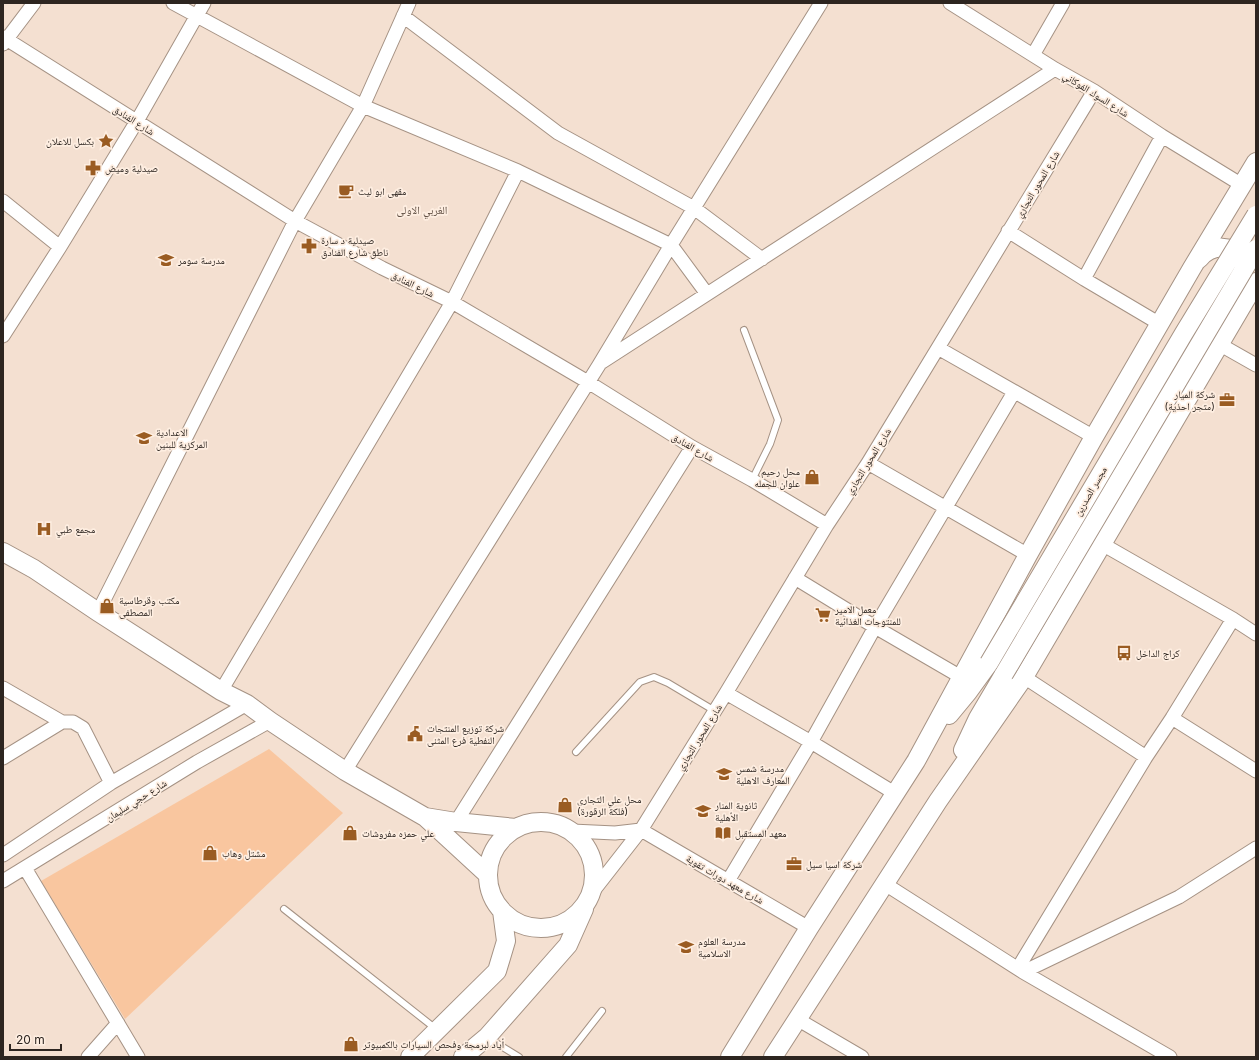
<svg xmlns="http://www.w3.org/2000/svg" width="1259" height="1060" font-family="Inter,'Noto Naskh Arabic',sans-serif">
<style>
.green{fill:#f9c69f}
.lines{fill:none;stroke-linecap:round;stroke-linejoin:round}
.lane-casing{stroke:#a59284;stroke-width:8}
.street-casing{stroke:#a59284;stroke-width:15}
.secondary-casing{stroke:#a59284;stroke-width:20}
.lane{stroke:#fff;stroke-width:6}
.street{stroke:#fff;stroke-width:13}
.secondary{stroke:#fff;stroke-width:18}
.secondary-bridge-casing{stroke:#a59284;stroke-width:20;stroke-linecap:butt}
.secondary-bridge{stroke:#fff;stroke-width:18}
.labels{text-anchor:middle;dominant-baseline:central;stroke-width:3.5;stroke-linejoin:round;paint-order:stroke}
.street-label{font-size:10px;fill:#2d2520;stroke:#feeee1}
.poi-label{font-size:10px;fill:#2d2520;stroke:#feeee1;text-anchor:start}
.neighbourhood-label{font-size:11px;fill:#625145;stroke:#feeee1}
</style>
<rect width="100%" height="100%" fill="#f4e0d1"/>
<!-- green -->
<path class="green" d="M269,749L343,813L125,1019L41,881Z"/>
<g class="lines">
<defs>
<path id="lane" d="M744,330L778,420L770,444L752,480
M576,752L640,682L654,677L668,683L715,711
M284,909L436,1029
M488,1038L519,1057
M566,1057L602,1011"/>
<path id="street" d="M173,3L363,106L518,171L671,245L707,294
M950,3L1055,69L1094,91L1162,136L1242,185
M403,16L558,133L694,208L762,259
M3,37L295,221L382,268L452,302L588,382L692,447L752,480L827,525
M3,44L34,3
M1033,55L1063,3
M3,201L60,247
M1008,231L1084,279L1160,324
M1084,279L1162,136
M3,336L60,247L137,121L204,3
M1219,344L1256,365
M938,348L1094,437
M602,362L1055,69
M868,463L1028,555
M1102,544L1233,619L1256,634
M795,578L875,627L961,677
M98,612L295,221L363,106L409,3
M1024,677L1146,757
M3,688L62,722
M221,691L452,302L518,171
M726,693L811,742L896,794
M1172,718L1256,771
M3,758L62,722H73L83,728L111,783
M345,771L599,365L671,245L821,3
M456,822L692,447
M641,830L809,928
M572,831L615,833L641,830
M3,855L111,783L247,704
M25,868L138,1057
M3,881L197,762L270,721
M728,881L811,742L875,627L1014,392
M885,884L1023,972L1170,1057
M591,894L641,830L726,693L827,525L868,463L1094,91
M1018,968L1146,757L1172,718L1233,619
M1023,972L1179,897L1256,848
M797,1019L862,1057
M88,1057L118,1023"/>
<path id="secondary" d="M1199,259C1212,243 1232,245 1247,258
M3,552L34,569L98,612L221,691L247,704L270,721L345,771L425,817L488,875
M949,715L968,692L989,663
M963,750L978,718L1004,674
M425,817L456,822L516,828
M488 875a53 53 0 1 1 106 0a53 53 0 1 1-106 0Z
M410,1057L497,971L506,941L502,911
M463,1057L487,1037L568,945L584,909
M730,1057L809,928L916,761L1028,555L1094,437L1192,268L1256,162
M773,1057L938,801L1024,677L1256,282"/>
</defs>
<!-- lane casing -->
<use href="#lane" class="lane-casing"/>
<!-- street casing -->
<use href="#street" class="street-casing"/>
<!-- secondary casing -->
<use href="#secondary" class="secondary-casing"/>
<!-- lane -->
<use href="#lane" class="lane"/>
<!-- street -->
<use href="#street" class="street"/>
<!-- secondary -->
<use href="#secondary" class="secondary"/>
<defs>
<path id="secondary-bridge" d="M989,663L1184,333L1256,215
M1004,674L1256,249"/>
</defs>
<!-- secondary-bridge casing -->
<use href="#secondary-bridge" class="secondary-bridge-casing"/>
<!-- secondary-bridge -->
<use href="#secondary-bridge" class="secondary-bridge"/>
</g>
<!-- icons -->
<defs>
<symbol id="sight-bare" viewBox="-9 -9 18 18"><path d="M0-6L1.8-2.2L6-1.7L2.9 1.2L3.7 5.4L0 3.3L-3.7 5.4L-2.9 1.2L-6-1.7L-1.8-2.2Z" fill="#9a5c22" stroke="#feeee1" stroke-width="2.5" paint-order="stroke"/></symbol>
<symbol id="pharmacy-bare" viewBox="-9 -9 18 18"><path d="M-2-6h4v4h4v4h-4v4h-4v-4h-4v-4h4Z" fill="#9a5c22" stroke="#feeee1" stroke-width="2.5" paint-order="stroke"/></symbol>
<symbol id="cafe-bare" viewBox="-9 -9 18 18"><path d="M-5.5-4.5H6V0H3Q3 3.5 0 3.5H-2.5Q-5.5 3.5-5.5 0ZM3-3.2v2h1.7v-2ZM-6 4.5H4V6H-6Z" fill="#9a5c22" stroke="#feeee1" stroke-width="2.5" paint-order="stroke"/></symbol>
<symbol id="school-bare" viewBox="-9 -9 18 18"><path d="M0-5L7-2L0 1L-7-2ZM-4 1L0 2.5L4 1V4Q0 6-4 4Z" fill="#9a5c22" stroke="#feeee1" stroke-width="2.5" paint-order="stroke"/></symbol>
<symbol id="office-bare" viewBox="-9 -9 18 18"><path d="M-6-3h4V-5.5h4V-3h4V5H-6ZM-1-4.5V-3h2v-1.5ZM-6 0V1H6V0Z" fill="#9a5c22" stroke="#feeee1" stroke-width="2.5" paint-order="stroke"/></symbol>
<symbol id="shop-bare" viewBox="-9 -9 18 18"><path d="M-5-2.5h2.3a2.7 3.5 0 0 1 5.4 0H5L5.5 6h-11ZM-1.5-2.5h3a1.5 2.3 0 0 0-3 0Z" fill="#9a5c22" stroke="#feeee1" stroke-width="2.5" paint-order="stroke"/></symbol>
<symbol id="hospital-bare" viewBox="-9 -9 18 18"><path d="M-5-5h3v3.5h4V-5h3V5h-3V1.5h-4V5h-3Z" fill="#9a5c22" stroke="#feeee1" stroke-width="2.5" paint-order="stroke"/></symbol>
<symbol id="supermarket-bare" viewBox="-9 -9 18 18"><path d="M-6-5.5h2.5l.6 2H6L4.5 2H-2.5L-4.4-4H-6ZM-1.5 3.2a1.3 1.3 0 1 0 .1 0ZM3 3.2a1.3 1.3 0 1 0 .1 0Z" fill="#9a5c22" stroke="#feeee1" stroke-width="2.5" paint-order="stroke"/></symbol>
<symbol id="bus-bare" viewBox="-9 -9 18 18"><path d="M-5-6H5V4H4V6H2V4H-2V6H-4V4H-5ZM-3.5-4V0h7V-4ZM-3.5 1.2v1.5H-2V1.2ZM2 1.2v1.5H3.5V1.2Z" fill="#9a5c22" stroke="#feeee1" stroke-width="2.5" paint-order="stroke"/></symbol>
<symbol id="civic-bare" viewBox="-9 -9 18 18"><path d="M-.6-6.5H3V-4.5H.6V-3L4-1V1h2V6H-6V1h2V-1L-.6-3ZM-1.2 2.5V6h2.4V2.5Z" fill="#9a5c22" stroke="#feeee1" stroke-width="2.5" paint-order="stroke"/></symbol>
<symbol id="library-bare" viewBox="-9 -9 18 18"><path d="M-6-4Q-3-5.5-.7-3.5V5Q-3 3-6 4ZM6-4Q3-5.5 .7-3.5V5Q3 3 6 4Z" fill="#9a5c22" stroke="#feeee1" stroke-width="2.5" paint-order="stroke"/></symbol>
</defs>
<g fill-rule="evenodd">
<use href="#sight-bare" x="95" y="130" width="22" height="22"/>
<use href="#pharmacy-bare" x="82" y="157" width="22" height="22"/>
<use href="#cafe-bare" x="335" y="180" width="22" height="22"/>
<use href="#pharmacy-bare" x="298" y="235" width="22" height="22"/>
<use href="#school-bare" x="155" y="249" width="22" height="22"/>
<use href="#office-bare" x="1216" y="389" width="22" height="22"/>
<use href="#school-bare" x="133" y="427" width="22" height="22"/>
<use href="#shop-bare" x="801" y="466" width="22" height="22"/>
<use href="#hospital-bare" x="33" y="518" width="22" height="22"/>
<use href="#shop-bare" x="96" y="595" width="22" height="22"/>
<use href="#supermarket-bare" x="812" y="604" width="22" height="22"/>
<use href="#bus-bare" x="1113" y="642" width="22" height="22"/>
<use href="#civic-bare" x="404" y="723" width="22" height="22"/>
<use href="#school-bare" x="713" y="763" width="22" height="22"/>
<use href="#shop-bare" x="554" y="794" width="22" height="22"/>
<use href="#school-bare" x="692" y="800" width="22" height="22"/>
<use href="#shop-bare" x="339" y="822" width="22" height="22"/>
<use href="#library-bare" x="712" y="822" width="22" height="22"/>
<use href="#shop-bare" x="199" y="842" width="22" height="22"/>
<use href="#office-bare" x="783" y="853" width="22" height="22"/>
<use href="#school-bare" x="675" y="936" width="22" height="22"/>
<use href="#shop-bare" x="340" y="1033" width="22" height="22"/>
</g>
<g class="labels">
<!-- street labels -->
<g class="street-label">
<text transform="translate(1096 94) rotate(32)">شارع السوك الفوكاني</text>
<text transform="translate(134 120) rotate(32)">شارع الفنادق</text>
<text transform="translate(1037 184) rotate(-59)">شارع المحور التجاري</text>
<text transform="translate(413 284) rotate(26)">شارع الفنادق</text>
<text transform="translate(693 447) rotate(30)">شارع الفنادق</text>
<text transform="translate(868 461) rotate(-58)">شارع المحور التجاري</text>
<text transform="translate(1090 491) rotate(-60)">مجسر الصدرين</text>
<text transform="translate(699 737) rotate(-58)">شارع المحور التجاري</text>
<text transform="translate(136 800) rotate(-32)">شارع حجي سليمان</text>
<text transform="translate(725 879) rotate(30)">شارع معهد دورات تقوية</text>
</g>
<!-- poi labels -->
<g class="poi-label">
<text x="94" y="141" text-anchor="end">بكسل للاعلان</text>
<text x="105" y="168">صيدلية وميض</text>
<text x="358" y="191">مقهى ابو ليث</text>
<text x="321" y="240">صيدلية د سارة<tspan x="321" dy="12">ناطق شارع الفنادق</tspan></text>
<text x="178" y="260">مدرسة سومر</text>
<text x="1215" y="394" text-anchor="end">شركة الميار<tspan x="1215" dy="12">(متجر احذية)</tspan></text>
<text x="156" y="432">الاعدادية<tspan x="156" dy="12">المركزية للبنين</tspan></text>
<text x="800" y="471" text-anchor="end">محل رحيم<tspan x="800" dy="12">علوان للجمله</tspan></text>
<text x="56" y="529">مجمع طبي</text>
<text x="119" y="600">مكتب وقرطاسية<tspan x="119" dy="12">المصطفى</tspan></text>
<text x="835" y="609">معمل الامير<tspan x="835" dy="12">للمنتوجات الغذائية</tspan></text>
<text x="1136" y="653">كراج الداخل</text>
<text x="427" y="728">شركة توزيع المنتجات<tspan x="427" dy="12">النفطية فرع المثنى</tspan></text>
<text x="736" y="768">مدرسة شمس<tspan x="736" dy="12">المعارف الاهلية</tspan></text>
<text x="577" y="799">محل علي التجاري<tspan x="577" dy="12">(فلكة الزقورة)</tspan></text>
<text x="715" y="805">ثانوية المنار<tspan x="715" dy="12">الأهلية</tspan></text>
<text x="362" y="833">علي حمزه مفروشات</text>
<text x="735" y="833">معهد المستقبل</text>
<text x="222" y="853">مشتل وهاب</text>
<text x="806" y="864">شركة اسيا سيل</text>
<text x="698" y="941">مدرسة العلوم<tspan x="698" dy="12">الاسلامية</tspan></text>
<text x="363" y="1044">أياد لبرمجة وفحص السيارات بالكمبيوتر</text>
</g>
<!-- neighbourhood labels -->
<g class="neighbourhood-label">
<text x="422" y="210">الغربي الاولى</text>
</g>
</g>
<!-- border -->
<rect width="1259" height="1060" fill="none" stroke="#2d2520" stroke-width="8"/>
<!-- scale -->
<path d="M10 1044v6h51v-6" fill="none" stroke="#2d2520" stroke-width="2"/>
<text x="16" y="1044" font-size="12" fill="#2d2520" stroke="#feeee1" stroke-width="3" paint-order="stroke">20 m</text>
</svg>
